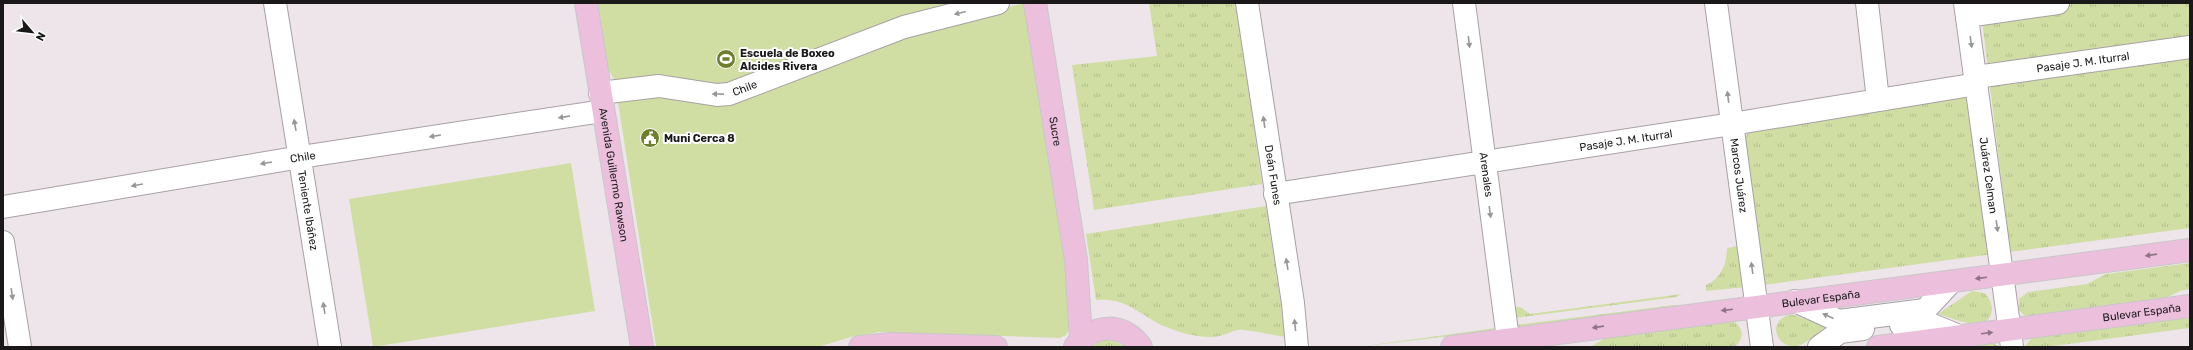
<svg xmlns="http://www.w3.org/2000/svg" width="2193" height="350" font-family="Rubik,sans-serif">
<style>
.grass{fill:url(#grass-tufts)}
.park{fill:#d0dea3}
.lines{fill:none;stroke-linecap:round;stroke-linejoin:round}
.minor-casing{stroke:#a8a0a5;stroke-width:24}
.major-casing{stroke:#c8c8c8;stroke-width:24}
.minor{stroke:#fff;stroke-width:22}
.major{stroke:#ecbfdd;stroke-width:22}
.oneway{fill:#989798}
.oneway2{fill:#8e7485}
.labels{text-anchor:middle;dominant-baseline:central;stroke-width:4;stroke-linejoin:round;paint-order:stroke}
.poi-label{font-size:11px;font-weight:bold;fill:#1b181a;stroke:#fff;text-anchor:start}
.street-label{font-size:11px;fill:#1b181a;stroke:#fff}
</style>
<defs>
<pattern id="grass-tufts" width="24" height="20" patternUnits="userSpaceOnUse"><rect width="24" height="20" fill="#d0dea3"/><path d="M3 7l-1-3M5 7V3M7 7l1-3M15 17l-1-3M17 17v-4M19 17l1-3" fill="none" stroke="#b2be8c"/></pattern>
</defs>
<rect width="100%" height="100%" fill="#eee5eb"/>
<!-- grass -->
<path class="grass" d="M1149,3H1236L1262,184L1094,210L1072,65L1157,56Z
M1980,3H2190V228L2010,252Z
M1967,95L1993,254L1764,285L1745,138L1748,133Z
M1266,206L1286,337C1272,335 1257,331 1243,330C1235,329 1228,334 1220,336C1203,339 1184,334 1169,328C1141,318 1130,297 1096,300L1086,234Z
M1738,246L1746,287L1706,291V285C1721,279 1727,263 1727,248Z
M2190,263V289L2180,291L2162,300L2026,317L2019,310V299L2028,292L2087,284L2106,274Z
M1972,291L1984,293C1989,297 1992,303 1992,310C1989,336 1953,318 1938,314Z
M1682,294L1676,297L1514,318L1513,307H1520L1530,314Z
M1674,305L1680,306L1519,327L1516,325Z
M1790,315H1794L1827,327C1818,333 1808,342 1798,346C1776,350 1766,320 1790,315Z
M2190,317V328L2046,347H2025L2032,337Z
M1733,321C1744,327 1745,341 1733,347H1590L1607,337Z
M1496,328L1493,331L1358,347Z
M1103,340H1112L1127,347H1091Z
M1992,343L2001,347H1959Z"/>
<!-- park -->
<path class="park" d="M598,3H977L904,31L1026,3L1068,260L1070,328L1066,335L1060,338L879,332L851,337L818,347H656L618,102L619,99L739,85L615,81L608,69Z
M571,163L595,311L373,347L349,199Z"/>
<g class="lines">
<defs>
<g id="minor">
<path id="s1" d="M275,3L330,347"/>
<path id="s2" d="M1247,3L1293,303L1297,347"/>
<path id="s3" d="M1464,3L1509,347"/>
<path id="s4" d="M1716,3L1762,347"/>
<path d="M1867,3L1878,100"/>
<path id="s5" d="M1965,3L2012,347"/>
<path d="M1967,16L2058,3"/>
<path id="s6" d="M1976,77L2190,47"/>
<path id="s7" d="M600,93L659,86L717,95L729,94L904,27L998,3"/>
<path id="s8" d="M1275,194L1732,124L1977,84"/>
<path id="s9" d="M3,207L301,157L603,111"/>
<path d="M3,242L20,347"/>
<path d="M1795,301L1839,321L1925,310L1951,282"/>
<path d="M1901,325L1925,322L1959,336"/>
<path d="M1819,347L1840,332L1863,329"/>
</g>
<g id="major">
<path id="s10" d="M586,3L642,347"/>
<path id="s11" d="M1035,3L1076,260L1081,339"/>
<path d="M860,347L891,344L996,347"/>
<path d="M1075,347C1093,323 1124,322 1141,347"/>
<path id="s12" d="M1452,347L2190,250"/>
<path id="s13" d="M1878,347L2190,306"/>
</g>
</defs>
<!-- minor casing -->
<use href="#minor" class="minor-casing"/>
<!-- major casing -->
<use href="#major" class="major-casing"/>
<!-- minor -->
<use href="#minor" class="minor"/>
<!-- major -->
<use href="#major" class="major"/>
</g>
<!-- one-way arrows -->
<defs><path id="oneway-solid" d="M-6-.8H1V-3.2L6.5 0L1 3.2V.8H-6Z"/></defs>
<g class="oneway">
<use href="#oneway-solid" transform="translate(960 13) rotate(166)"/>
<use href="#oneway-solid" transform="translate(1469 42) rotate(83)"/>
<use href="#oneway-solid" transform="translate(1971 42) rotate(82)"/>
<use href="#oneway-solid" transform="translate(718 94) rotate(-179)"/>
<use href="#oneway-solid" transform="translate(1728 97) rotate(-97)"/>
<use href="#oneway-solid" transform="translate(564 117) rotate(171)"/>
<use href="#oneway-solid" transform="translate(1264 122) rotate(-98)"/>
<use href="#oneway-solid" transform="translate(295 125) rotate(-100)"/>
<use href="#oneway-solid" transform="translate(435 136) rotate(171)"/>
<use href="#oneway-solid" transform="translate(266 163) rotate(170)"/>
<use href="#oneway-solid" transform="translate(137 185) rotate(170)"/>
<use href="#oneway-solid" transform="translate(1490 212) rotate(82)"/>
<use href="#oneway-solid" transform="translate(1997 226) rotate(82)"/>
<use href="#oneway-solid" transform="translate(1287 264) rotate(-99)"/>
<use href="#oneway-solid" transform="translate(1752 268) rotate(-98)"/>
<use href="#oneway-solid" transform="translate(12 294) rotate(81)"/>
<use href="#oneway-solid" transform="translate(324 308) rotate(-99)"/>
<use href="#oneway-solid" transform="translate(1828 316) rotate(-156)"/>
<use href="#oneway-solid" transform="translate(1295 325) rotate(-96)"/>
</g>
<g class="oneway2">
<use href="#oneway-solid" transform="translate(2151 255) rotate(172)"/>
<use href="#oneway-solid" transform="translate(1981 278) rotate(173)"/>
<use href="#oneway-solid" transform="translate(1727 310) rotate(173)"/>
<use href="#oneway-solid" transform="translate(1598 327) rotate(172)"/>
<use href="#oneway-solid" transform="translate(1987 333) rotate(-7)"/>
</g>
<!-- icons -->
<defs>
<symbol id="stadium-disc" viewBox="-11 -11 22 22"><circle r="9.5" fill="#6f7e2d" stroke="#fff"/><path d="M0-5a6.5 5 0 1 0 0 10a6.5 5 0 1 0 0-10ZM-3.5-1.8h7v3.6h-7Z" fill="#fff"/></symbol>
<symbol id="civic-disc" viewBox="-11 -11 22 22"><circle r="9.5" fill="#6f7e2d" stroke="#fff"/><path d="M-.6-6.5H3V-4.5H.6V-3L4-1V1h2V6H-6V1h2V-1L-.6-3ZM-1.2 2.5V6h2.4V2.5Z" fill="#fff"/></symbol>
</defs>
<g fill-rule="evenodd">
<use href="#stadium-disc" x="715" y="48" width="22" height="22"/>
<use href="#civic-disc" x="639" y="127" width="22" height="22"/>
</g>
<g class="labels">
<!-- poi labels -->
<g class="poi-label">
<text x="740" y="53">Escuela de Boxeo<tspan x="740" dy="13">Alcides Rivera</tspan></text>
<text x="664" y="138">Muni Cerca 8</text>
</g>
<!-- street labels -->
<g class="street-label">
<text stroke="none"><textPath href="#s6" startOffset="108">Pasaje J. M. Iturral</textPath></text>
<text stroke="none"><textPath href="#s7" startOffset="147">Chile</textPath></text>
<text stroke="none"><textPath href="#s11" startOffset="130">Sucre</textPath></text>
<text stroke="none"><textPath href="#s8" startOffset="355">Pasaje J. M. Iturral</textPath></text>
<text stroke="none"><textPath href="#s9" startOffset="304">Chile</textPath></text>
<text stroke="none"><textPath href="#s10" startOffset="174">Avenida Guillermo Rawson</textPath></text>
<text stroke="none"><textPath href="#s2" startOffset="174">Deán Funes</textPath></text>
<text stroke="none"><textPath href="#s3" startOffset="173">Arenales</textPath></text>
<text stroke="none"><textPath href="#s4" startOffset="174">Marcos Juárez</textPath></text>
<text stroke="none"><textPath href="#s5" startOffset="174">Juárez Celman</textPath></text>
<text stroke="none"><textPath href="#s1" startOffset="210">Teniente Ibáñez</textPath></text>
<text stroke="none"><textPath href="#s12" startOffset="372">Bulevar España</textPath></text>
<text stroke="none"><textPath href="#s13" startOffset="266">Bulevar España</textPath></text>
</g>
</g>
<!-- border -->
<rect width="2193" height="350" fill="none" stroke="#1b181a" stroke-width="8"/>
<!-- north arrow -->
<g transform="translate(32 32) rotate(118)" stroke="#ffffff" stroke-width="3" paint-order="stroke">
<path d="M0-3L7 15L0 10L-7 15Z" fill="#1b181a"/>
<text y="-6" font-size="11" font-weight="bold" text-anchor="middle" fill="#1b181a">N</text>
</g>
</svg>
